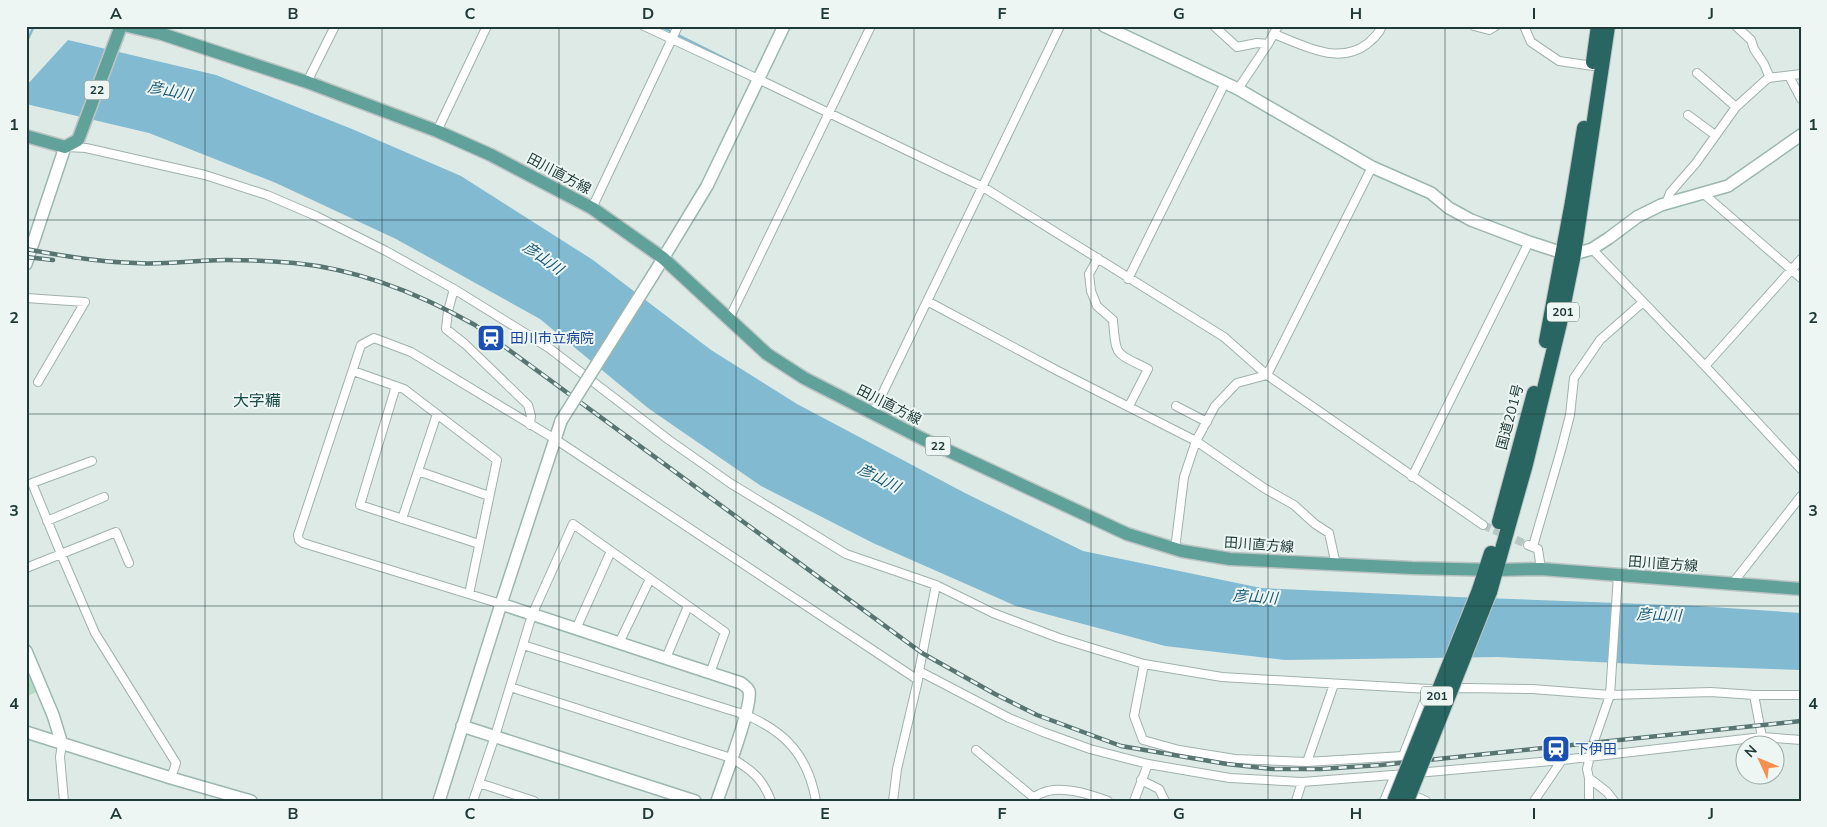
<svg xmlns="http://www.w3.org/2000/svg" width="1827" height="827" font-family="'Nunito Sans','Noto Sans JP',sans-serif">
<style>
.green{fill:#b4dcc5}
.water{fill:#82bad2}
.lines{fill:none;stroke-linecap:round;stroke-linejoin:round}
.stream{stroke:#82bad2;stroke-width:2.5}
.street-tunnel{stroke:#b7c7c3;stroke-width:8;stroke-dasharray:8 4;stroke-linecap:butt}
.street-casing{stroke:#a0b1ae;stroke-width:10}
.secondary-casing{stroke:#9cb6b0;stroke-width:14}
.primary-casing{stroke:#bcc4c3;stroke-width:15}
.highway-casing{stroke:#bcc4c3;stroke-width:16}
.street{stroke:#fff;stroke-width:8}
.secondary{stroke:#fff;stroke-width:11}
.primary{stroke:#60a19a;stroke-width:12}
.highway{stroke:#296662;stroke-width:14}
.rail-casing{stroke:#587572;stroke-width:4.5}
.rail{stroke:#edf6f3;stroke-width:2.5;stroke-dasharray:8;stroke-linecap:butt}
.secondary-bridge-casing{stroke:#9cb6b0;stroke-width:14;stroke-linecap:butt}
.highway-bridge-casing{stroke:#bcc4c3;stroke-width:16;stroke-linecap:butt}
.secondary-bridge{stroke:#fff;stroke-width:11}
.highway-bridge{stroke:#296662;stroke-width:14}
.grid{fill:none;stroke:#1e3936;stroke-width:1;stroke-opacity:0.55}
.labels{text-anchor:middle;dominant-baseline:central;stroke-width:4;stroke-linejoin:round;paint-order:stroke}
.shield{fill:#edf6f3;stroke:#5c726f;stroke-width:1}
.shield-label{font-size:12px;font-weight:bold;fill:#1e3936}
.street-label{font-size:14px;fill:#1e3936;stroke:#edf6f3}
.transit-label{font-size:14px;fill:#164399;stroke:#edf6f3;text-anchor:start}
.water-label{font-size:15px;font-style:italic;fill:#175876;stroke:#edf6f3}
.quarter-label{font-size:16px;fill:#1a4b47;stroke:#edf6f3}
.neatline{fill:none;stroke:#1e3936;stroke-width:2}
.grid-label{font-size:16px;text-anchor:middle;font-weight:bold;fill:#1e3936}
</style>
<rect width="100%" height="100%" fill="#ddeae6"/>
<!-- green -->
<path class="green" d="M26,636L40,669L43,684L38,691L26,697Z"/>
<!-- water -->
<path class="water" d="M68,40L216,75L352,129L461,176L593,260L711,350L797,404L965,493L1083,551L1261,588L1457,597L1697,606L1801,613V670L1655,665L1498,657L1285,660L1165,646L1016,606L873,543L761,486L648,408L540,319L396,239L276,183L149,133L26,104V86Z"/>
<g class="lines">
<!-- stream -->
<path class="stream" d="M660,26L746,69
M26,43L34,26"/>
<!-- street-tunnel -->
<path class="street-tunnel" d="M1483,525L1528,545"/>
<defs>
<path id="street" d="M644,26L758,79L983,187L1224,337L1267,375L1483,525
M1214,26L1237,47L1257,43L1268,44
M1474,26L1489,30L1496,26
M1524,26L1531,42L1559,61L1593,66
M1736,26L1751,40L1754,49L1764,64L1770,78
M1274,34C1303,45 1338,66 1367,44C1373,39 1379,34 1382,26
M1697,73L1736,107
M1789,76L1801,99
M307,82L335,26
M1238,89L1268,44L1278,26
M1688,115L1715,135
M437,131L487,26
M67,147L86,148L205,175L267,195L316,216L386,251L454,289L549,348L669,440L730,483L846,554L936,585L993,613L1059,638L1144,664L1222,677L1429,689L1466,688L1532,689L1610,695L1711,692L1754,695H1801
M1704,194L1801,278
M1666,204L1670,193L1696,163L1736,107L1768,78L1801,74
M592,208L678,26
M1592,249L1705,366
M1098,258L1089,274L1091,291L1097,306L1113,320C1116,358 1115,352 1148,369L1129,406
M1801,259L1705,366L1801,469
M1128,279L1225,83
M454,289L448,311L446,329L465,344L528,405L531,416L530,425
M26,298L85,302L38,382
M927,301L1058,371L1196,441L1264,488L1294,505L1315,524L1329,533L1336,565
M729,319L871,26
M353,371L404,389L497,460L469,594
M396,386L360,505L479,544
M1176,406L1207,422
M873,413L1060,26
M92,461L32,483L61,554L95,633L176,763L171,778
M418,471L489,496
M1412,477L1529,242
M402,519L437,414
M47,521L104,497
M1528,545L1538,549L1541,569
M1533,546L1561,450L1570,415L1574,378L1600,340L1643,302
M1175,549L1184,477L1196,441L1215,406L1237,383L1267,375L1372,167
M26,568L116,532L129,563
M1732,584L1801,496
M501,604L303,543L299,540L298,535L361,345L374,338L411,352L555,439L918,680
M576,629L611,551
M619,643L650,579
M523,645L746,715C786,732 808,756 816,801
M666,658L688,606
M1144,664L1134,716L1143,740L1179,750L1235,759L1307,762L1334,684
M919,671L1009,718L1043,732L1090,749L1148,764L1230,778L1302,782L1406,774
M510,687L731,758C751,769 763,779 771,801
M1754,695L1762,737
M62,744L60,757L64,801
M976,750L1033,797C1038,795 1043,792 1048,791C1065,787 1092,795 1108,801
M1307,762L1403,756L1429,689
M1417,773L1562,760L1762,737L1801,740
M1141,780L1159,789L1165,801
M479,783L534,801
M1415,796L1426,801
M473,801L495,736L532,615L573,524L725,632L710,673
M893,801L897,769L918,680L919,671L936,585
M1134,801L1148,764
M1296,801L1302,782
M1384,801L1395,775
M1534,801L1562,760
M1589,801V778
M1614,801L1607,792L1589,778L1587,769L1592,747L1610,695L1618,575"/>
<path id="secondary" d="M1104,26L1238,89L1372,167L1431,193L1449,208L1471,220L1529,242L1563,253L1574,254L1592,249L1609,238L1637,217L1661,205L1728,186L1801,135
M26,264L65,147
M653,275L707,186L784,26
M501,604L741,683C744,685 748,688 749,691C753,705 723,783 717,801
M26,651L53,715L62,744
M462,726L695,801
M26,732L171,778L251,801
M439,801L501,604L561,421"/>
<path id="primary" d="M128,26L162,34L307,82L437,131L491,155L592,208L663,258L767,354L804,378L923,439L1127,534L1182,551L1230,559L1412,568L1495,570L1541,569L1801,589
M26,136L65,147L78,140L121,26"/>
<path id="highway" d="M1593,62L1598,26
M1546,341L1572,202L1584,128
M1499,522L1534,393
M1479,590L1491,553
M1490,592L1526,464L1560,323L1574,254L1608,26"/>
</defs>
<!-- street casing -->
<use href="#street" class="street-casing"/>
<!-- secondary casing -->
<use href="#secondary" class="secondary-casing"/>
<!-- primary casing -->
<use href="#primary" class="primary-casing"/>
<!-- highway casing -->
<use href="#highway" class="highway-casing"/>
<!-- street -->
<use href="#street" class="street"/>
<!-- secondary -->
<use href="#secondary" class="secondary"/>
<!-- primary -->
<use href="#primary" class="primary"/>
<!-- highway -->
<use href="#highway" class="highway"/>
<defs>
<path id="rail" d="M26,249C62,256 98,262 135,263C165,265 195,260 226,260C248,260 271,261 294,263C357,269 420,294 475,325L922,653L995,694L1037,715L1121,746L1227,764L1273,769H1321L1381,765L1801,721
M26,257L53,260"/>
</defs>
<!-- rail casing -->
<use href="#rail" class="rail-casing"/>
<!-- rail -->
<use href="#rail" class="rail"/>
<defs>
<path id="secondary-bridge" d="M561,421L653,275"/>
<path id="highway-bridge" d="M1394,801L1479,590
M1407,801L1490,592"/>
</defs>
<!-- secondary-bridge casing -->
<use href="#secondary-bridge" class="secondary-bridge-casing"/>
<!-- highway-bridge casing -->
<use href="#highway-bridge" class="highway-bridge-casing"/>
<!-- secondary-bridge -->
<use href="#secondary-bridge" class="secondary-bridge"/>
<!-- highway-bridge -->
<use href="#highway-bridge" class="highway-bridge"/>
</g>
<!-- grid -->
<path class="grid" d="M205,26V801M382,26V801M559,26V801M736,26V801M914,26V801M1091,26V801M1268,26V801M1445,26V801M1622,26V801M26,220H1801M26,414H1801M26,606H1801"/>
<!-- icons -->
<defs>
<symbol id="station-square" viewBox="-11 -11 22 22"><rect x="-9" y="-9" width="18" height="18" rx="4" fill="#1a4fb4" stroke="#edf6f3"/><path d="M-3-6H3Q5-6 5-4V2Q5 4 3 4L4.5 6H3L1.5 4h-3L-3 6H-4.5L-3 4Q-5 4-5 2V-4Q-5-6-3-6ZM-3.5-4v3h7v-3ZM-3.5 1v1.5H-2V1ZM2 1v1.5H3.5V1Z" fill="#fff"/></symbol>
</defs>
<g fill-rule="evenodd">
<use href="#station-square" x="475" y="322" width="32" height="32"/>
<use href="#station-square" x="1540" y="733" width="32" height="32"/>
</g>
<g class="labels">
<!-- shield labels -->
<g class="shield">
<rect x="84.5" y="80.5" width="25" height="19" rx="4"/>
<rect x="1547" y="302.5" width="32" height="19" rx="4"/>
<rect x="925.5" y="436.5" width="25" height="19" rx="4"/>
<rect x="1421" y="686.5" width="32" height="19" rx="4"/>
</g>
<g class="shield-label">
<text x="97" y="90">22</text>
<text x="1563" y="312">201</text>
<text x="938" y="446">22</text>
<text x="1437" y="696">201</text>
</g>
<!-- street labels -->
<g class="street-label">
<text transform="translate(559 174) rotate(28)">田川直方線</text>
<text transform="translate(889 405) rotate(27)">田川直方線</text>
<text transform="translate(1510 417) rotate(-75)">国道201号</text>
<text transform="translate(1259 545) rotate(4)">田川直方線</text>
<text transform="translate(1663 564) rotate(4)">田川直方線</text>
</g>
<!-- transit labels -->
<g class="transit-label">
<text x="510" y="338">田川市立病院</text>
<text x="1575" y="749">下伊田</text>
</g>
<!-- water labels -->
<g class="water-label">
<text transform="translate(170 91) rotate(11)">彦山川</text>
<text transform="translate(543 258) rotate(35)">彦山川</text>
<text transform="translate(879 478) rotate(27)">彦山川</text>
<text transform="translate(1255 597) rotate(4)">彦山川</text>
<text transform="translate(1659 615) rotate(2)">彦山川</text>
</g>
<!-- quarter labels -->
<g class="quarter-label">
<text x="257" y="401">大字糒</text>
</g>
</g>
<!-- border -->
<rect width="1827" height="827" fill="none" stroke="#edf6f3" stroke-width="55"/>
<!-- north arrow -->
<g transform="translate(1760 760) rotate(314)"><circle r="24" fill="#edf6f3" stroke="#9aaaa7"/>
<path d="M0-4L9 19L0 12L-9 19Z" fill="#f6904e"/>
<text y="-8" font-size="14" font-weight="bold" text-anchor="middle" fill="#1e3936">N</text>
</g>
<rect x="28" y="28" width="1772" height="772" class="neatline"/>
<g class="grid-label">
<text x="116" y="19">A</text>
<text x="293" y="19">B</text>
<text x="470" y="19">C</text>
<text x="648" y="19">D</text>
<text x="825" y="19">E</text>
<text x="1002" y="19">F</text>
<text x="1179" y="19">G</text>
<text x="1356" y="19">H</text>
<text x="1534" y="19">I</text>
<text x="1711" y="19">J</text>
<text x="14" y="130">1</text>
<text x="1813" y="130">1</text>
<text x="14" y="323">2</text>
<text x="1813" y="323">2</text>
<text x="14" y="516">3</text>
<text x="1813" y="516">3</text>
<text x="14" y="709">4</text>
<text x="1813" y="709">4</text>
<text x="116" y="819">A</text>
<text x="293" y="819">B</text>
<text x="470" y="819">C</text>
<text x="648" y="819">D</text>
<text x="825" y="819">E</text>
<text x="1002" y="819">F</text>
<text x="1179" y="819">G</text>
<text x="1356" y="819">H</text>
<text x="1534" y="819">I</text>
<text x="1711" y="819">J</text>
</g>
</svg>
